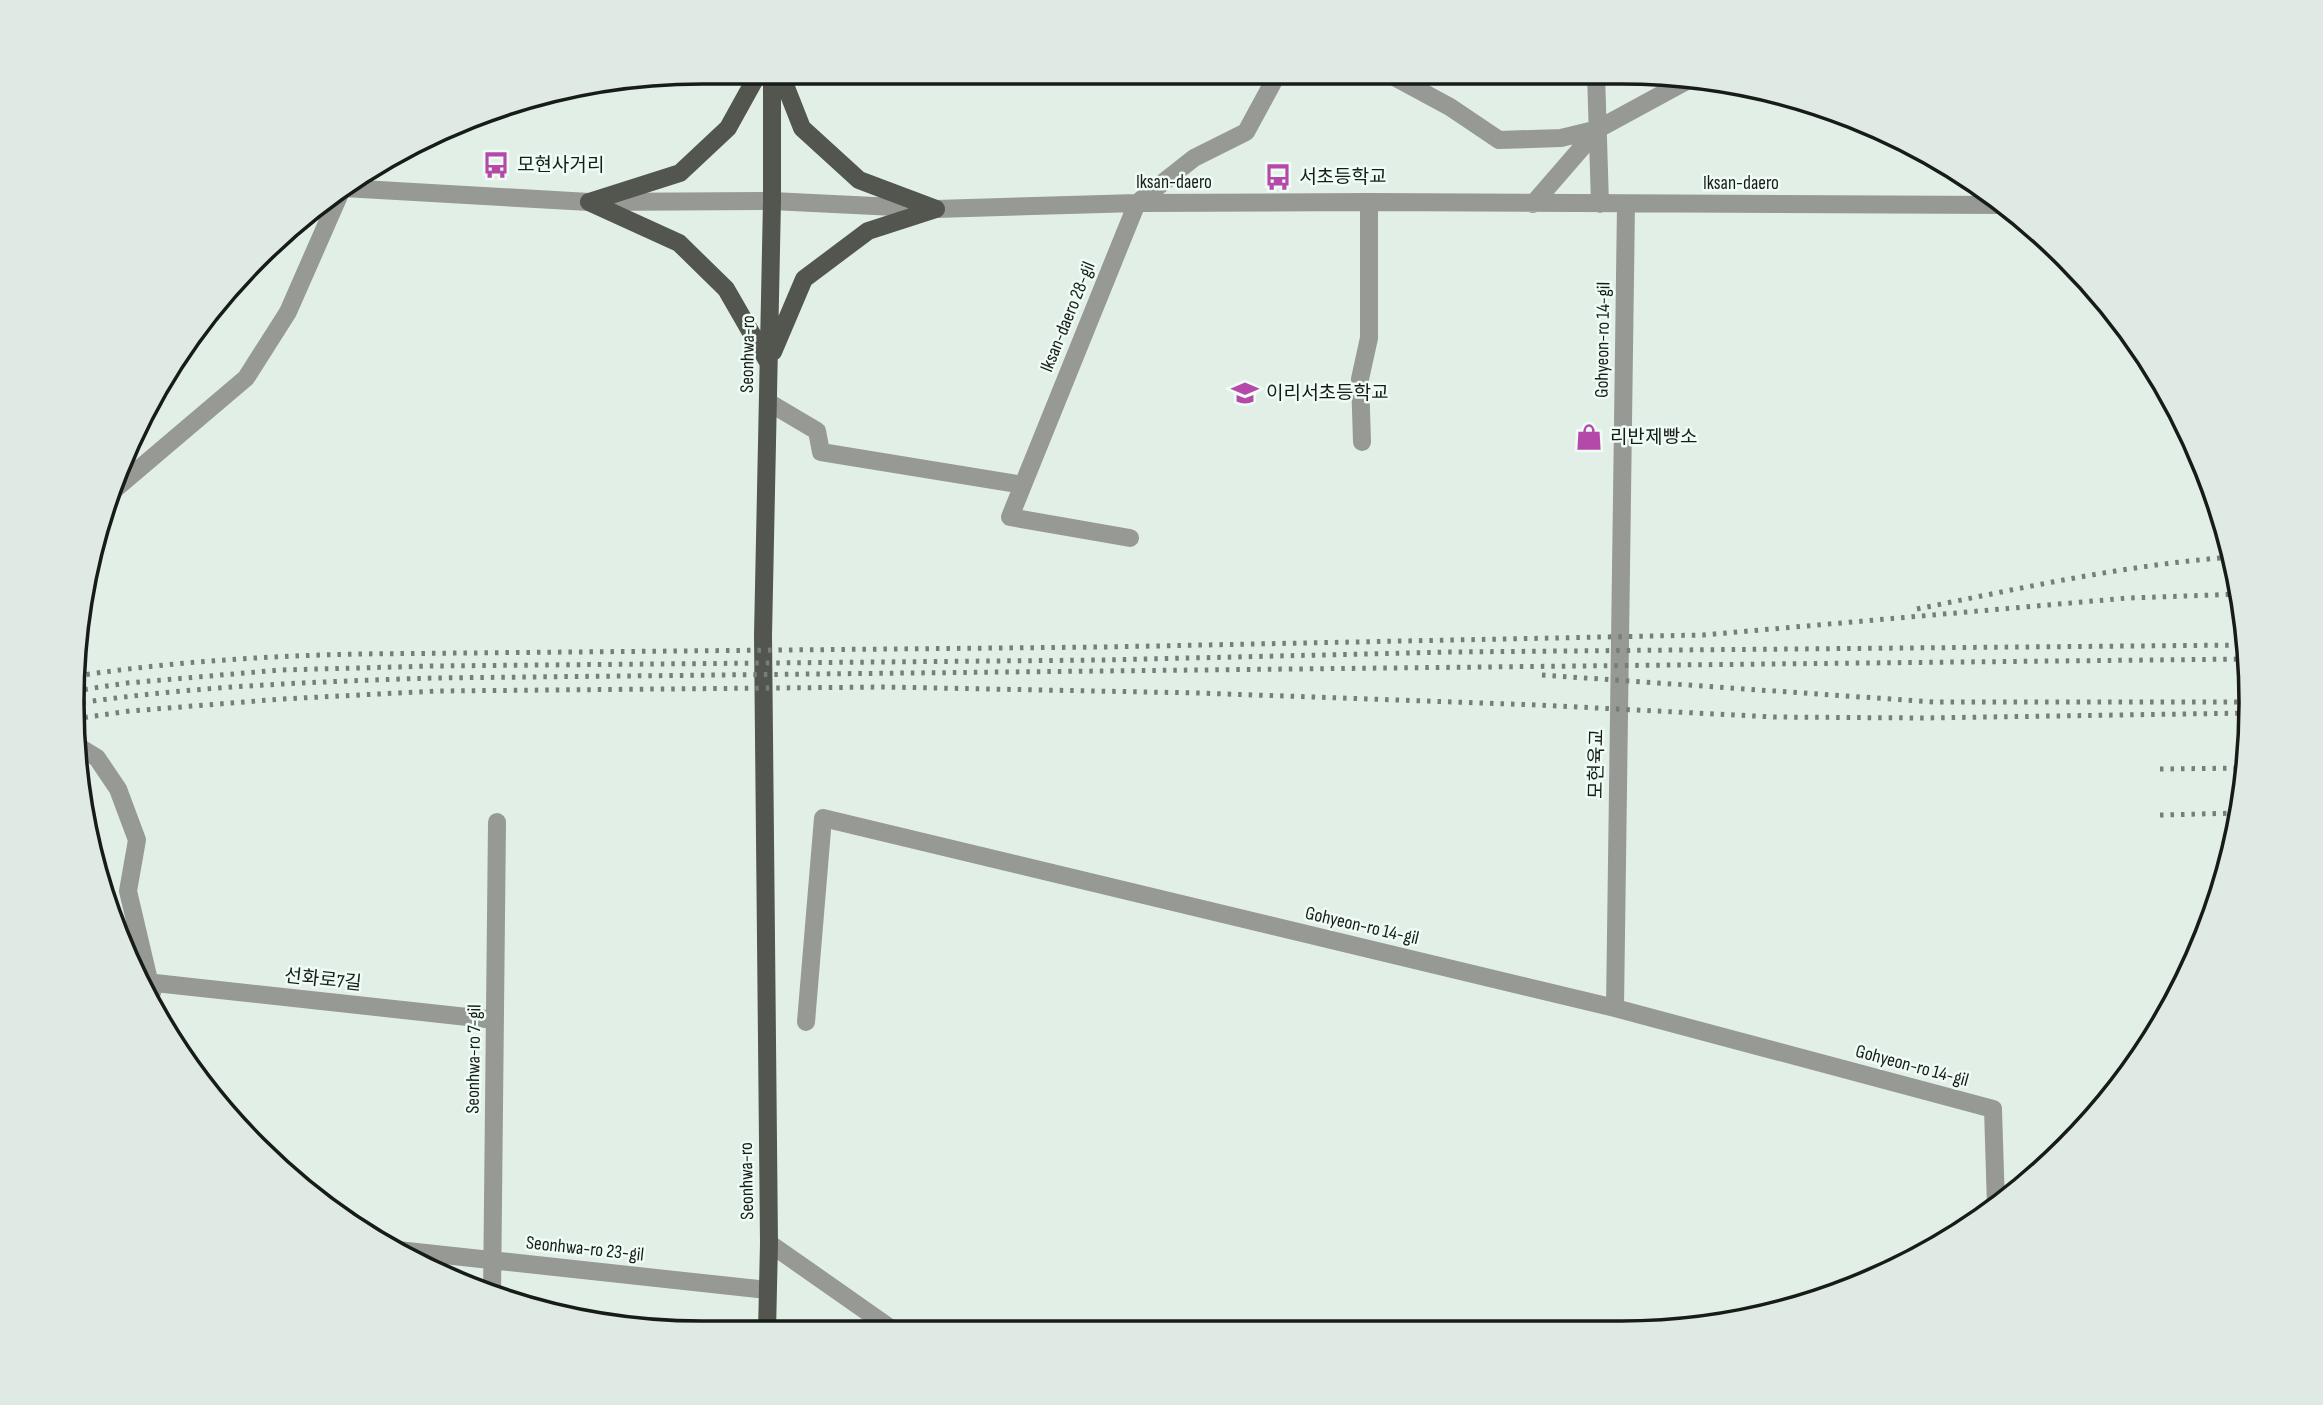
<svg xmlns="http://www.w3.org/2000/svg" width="2323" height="1405" font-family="'Sofia Sans Condensed','Noto Sans KR',sans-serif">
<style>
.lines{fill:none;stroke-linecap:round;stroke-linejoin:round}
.minor{stroke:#979994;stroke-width:18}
.major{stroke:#52564e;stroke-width:18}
.rail{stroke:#767e79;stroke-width:5;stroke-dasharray:3.5 7;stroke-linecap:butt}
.labels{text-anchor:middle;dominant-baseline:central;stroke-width:5;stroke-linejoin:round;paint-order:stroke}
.poi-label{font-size:19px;fill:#181c19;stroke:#effcf5;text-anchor:start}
.street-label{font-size:19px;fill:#181c19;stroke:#effcf5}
.rim{fill:none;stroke:#181c19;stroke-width:3.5}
</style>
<rect width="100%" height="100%" fill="#e2efe7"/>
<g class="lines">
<!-- minor -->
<path class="minor" d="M1387,73L1450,107L1499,140L1561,138L1598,129L1690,79
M1596,73L1600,204
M344,188L589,202L772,201L936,209L1137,203L1369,202L2004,205
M1533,204L1598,129
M768,402L817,431L821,452L1023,485
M1362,442L1360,379L1369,338V202
M107,496L246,378L288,312L342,189
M1130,538L1010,517L1137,203L1194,158L1246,132L1278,73
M79,747L97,758L118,789L137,840L128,891L152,993
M146,982L495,1020
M1615,1008L1626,204
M806,1022L823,818L1615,1008L1993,1109L1996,1206
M769,1243L896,1332
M398,1250L767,1290
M492,1296L497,822"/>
<!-- major -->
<path class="major" d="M780,72L802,128L859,180L936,209
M589,202L679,243L726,289L768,362
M589,202L680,173L728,128L759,72
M773,352L804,279L868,231L936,209
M767,1332L769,1243L763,636L772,201V72"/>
<!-- rail -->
<path class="rail" d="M1917,609C2022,588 2125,565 2232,557
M1542,675L1934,702H2251
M76,676C170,662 264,656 359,654L1104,647L1703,635L2128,598L2241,594
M74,691L127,683L280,670L433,666L1104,660L1451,652L2246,645
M72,704C192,686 312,682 433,678L2247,659
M74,719L130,711L282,699L437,691L885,687L1199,693L1538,705L1774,717L1923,718L2250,713
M2160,769L2245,768
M2160,815L2240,813"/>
</g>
<!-- icons -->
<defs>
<symbol id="bus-bare" viewBox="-9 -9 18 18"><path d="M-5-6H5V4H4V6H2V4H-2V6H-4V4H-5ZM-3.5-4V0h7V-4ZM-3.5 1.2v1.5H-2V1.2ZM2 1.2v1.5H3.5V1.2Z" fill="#b549a9" stroke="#effcf5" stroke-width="2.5" paint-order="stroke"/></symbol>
<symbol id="school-bare" viewBox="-9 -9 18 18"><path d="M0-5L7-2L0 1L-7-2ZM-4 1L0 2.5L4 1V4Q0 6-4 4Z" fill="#b549a9" stroke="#effcf5" stroke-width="2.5" paint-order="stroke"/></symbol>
<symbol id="shop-bare" viewBox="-9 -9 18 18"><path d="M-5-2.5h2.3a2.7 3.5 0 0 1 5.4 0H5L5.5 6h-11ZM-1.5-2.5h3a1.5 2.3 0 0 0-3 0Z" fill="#b549a9" stroke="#effcf5" stroke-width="2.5" paint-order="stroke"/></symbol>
</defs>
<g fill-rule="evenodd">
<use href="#bus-bare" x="477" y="146" width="38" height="38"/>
<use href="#bus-bare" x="1259" y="158" width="38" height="38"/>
<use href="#school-bare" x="1226" y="374" width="38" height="38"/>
<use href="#shop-bare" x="1570" y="418" width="38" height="38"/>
</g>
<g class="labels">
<!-- poi labels -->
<g class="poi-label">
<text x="517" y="165">모현사거리</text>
<text x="1299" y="177">서초등학교</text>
<text x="1266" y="393">이리서초등학교</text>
<text x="1610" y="437">리반제빵소</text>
</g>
<!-- street labels -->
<g class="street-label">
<text x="1174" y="182">Iksan-daero</text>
<text x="1741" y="183">Iksan-daero</text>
<text transform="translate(1068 317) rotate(-68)">Iksan-daero 28-gil</text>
<text transform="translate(1603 340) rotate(-89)">Gohyeon-ro 14-gil</text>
<text transform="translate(748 354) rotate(-89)">Seonhwa-ro</text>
<text transform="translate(1597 764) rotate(-89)">모현육교</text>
<text transform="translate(1362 926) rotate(13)">Gohyeon-ro 14-gil</text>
<text transform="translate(323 980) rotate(6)">선화로7길</text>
<text transform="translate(474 1059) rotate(-89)">Seonhwa-ro 7-gil</text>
<text transform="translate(1912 1066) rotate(15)">Gohyeon-ro 14-gil</text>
<text transform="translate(747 1181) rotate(-91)">Seonhwa-ro</text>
<text transform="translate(585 1249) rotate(6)">Seonhwa-ro 23-gil</text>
</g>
</g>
<!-- crop -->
<path d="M0 0H2323V1405H0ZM702 84H1621A618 618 0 0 1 2239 702V703A618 618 0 0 1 1621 1321H702A618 618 0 0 1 84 703V702A618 618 0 0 1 702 84Z" fill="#deeae3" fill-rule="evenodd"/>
<path class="rim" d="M702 84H1621A618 618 0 0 1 2239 702V703A618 618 0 0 1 1621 1321H702A618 618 0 0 1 84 703V702A618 618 0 0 1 702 84Z"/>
</svg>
